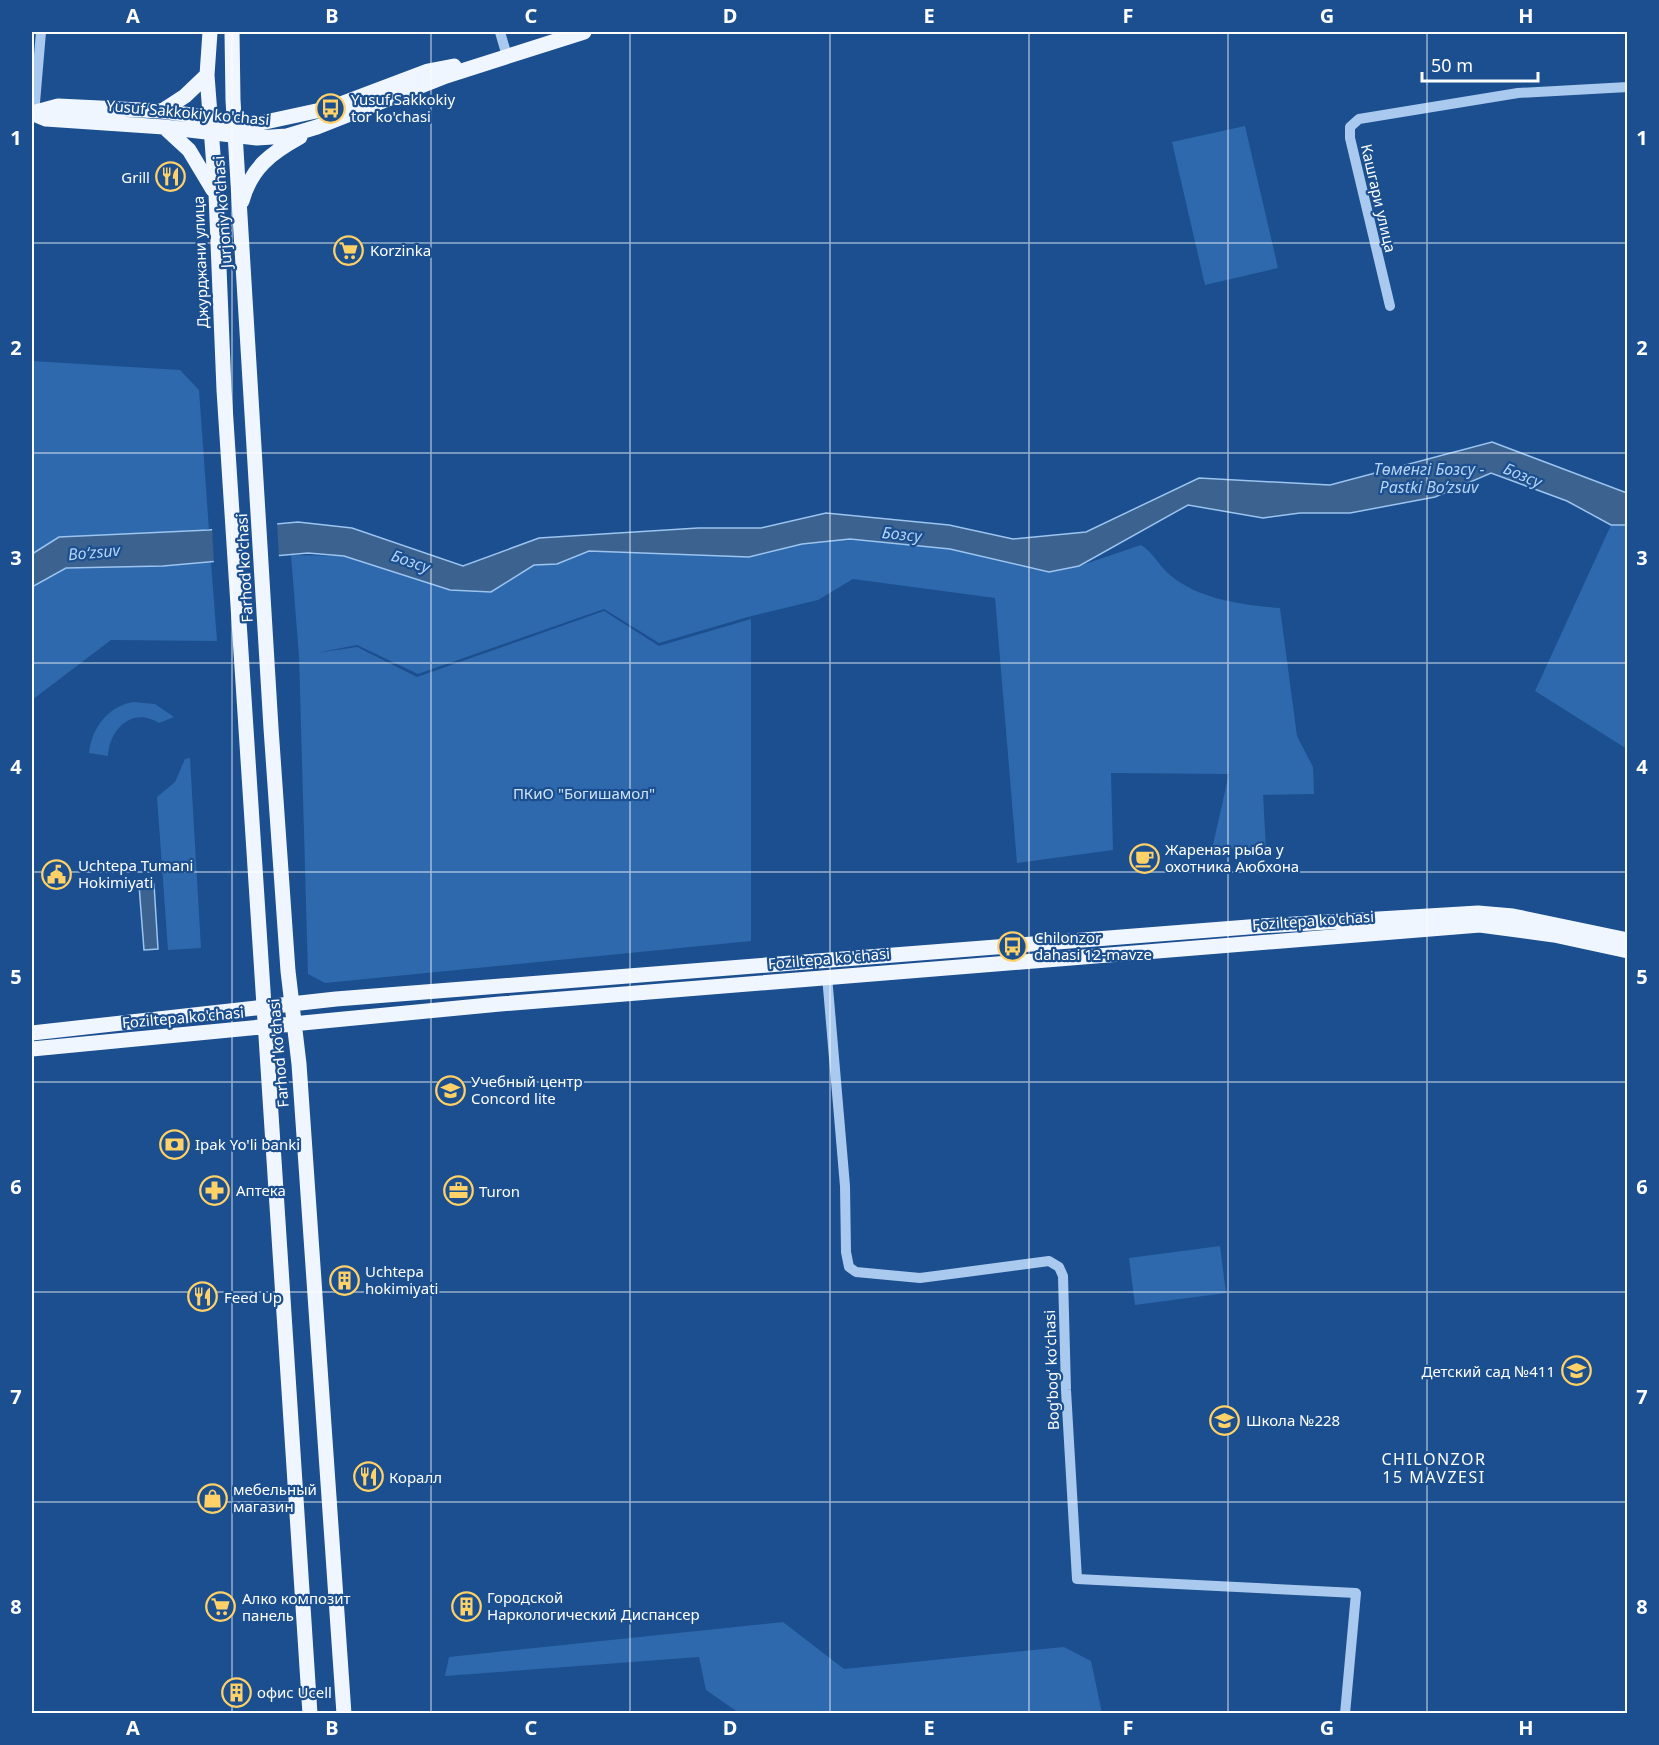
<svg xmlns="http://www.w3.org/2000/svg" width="1659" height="1745" font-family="'Noto Sans',sans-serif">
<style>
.green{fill:#2e69ad}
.water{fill:#3c6290;stroke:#9cc4f0;stroke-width:1.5}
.pier{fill:#1b4f8f}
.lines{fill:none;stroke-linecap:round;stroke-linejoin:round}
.minor{stroke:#a9c9ee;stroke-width:10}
.major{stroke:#f0f6ff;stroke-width:15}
.grid{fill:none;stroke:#fff;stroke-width:1.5;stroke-opacity:0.55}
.labels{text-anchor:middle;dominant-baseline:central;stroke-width:4.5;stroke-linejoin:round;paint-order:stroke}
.poi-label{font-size:15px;fill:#fff;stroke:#1b4f8f;text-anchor:start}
.street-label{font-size:15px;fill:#fff;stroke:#1b4f8f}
.park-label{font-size:15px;fill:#cfe3fa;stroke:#1b4f8f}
.water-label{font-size:16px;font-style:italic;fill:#b5d3f5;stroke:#1b4f8f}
.neighbourhood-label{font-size:16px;letter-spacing:1.5px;fill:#fff;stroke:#1b4f8f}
.neatline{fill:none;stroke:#fff;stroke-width:2}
.grid-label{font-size:20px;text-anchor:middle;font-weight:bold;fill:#fff}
</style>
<rect width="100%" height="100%" fill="#1b4f8f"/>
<!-- green -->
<path class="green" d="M1245,126L1278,268L1205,285L1172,142Z
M32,361L180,370L199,390L209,530L59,537L32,554Z
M1611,525H1627V749L1535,691Z
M850,539L950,549L1048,572L1079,566L1141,545C1154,553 1159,566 1170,575C1200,600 1243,605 1280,608L1297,736L1313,767L1314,794L1263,795L1266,848L1212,849L1229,774L1111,773L1113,850L1017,863L995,598L853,579L818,600L748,617L659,643L604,609L418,674L357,645L316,653L357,647L417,677L604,611L659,646L751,619V941L325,983L308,974L299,656L291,555L344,556L450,590L491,592L534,565L557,564L589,551L749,557L802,544Z
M211,562L217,641L111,640L32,700V587L66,568Z
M133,702L155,704L174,717L159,723C133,706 109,729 108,756L89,753C92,728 107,707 133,702Z
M190,758L201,948L168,950L157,797L175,782L185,759Z
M1220,1246L1226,1293L1135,1305L1129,1258Z
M783,1622L844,1669L1064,1647L1091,1661L1102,1713H739L706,1690L699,1657L445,1676L449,1657Z"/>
<!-- water -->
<path class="water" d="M1492,442L1627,493V525H1611L1567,501L1491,473L1435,497L1350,513H1300L1263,518L1188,505L1079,566L1049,572L950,549L850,539L802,544L749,557L589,551L557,564L534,565L491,592L450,590L344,556L308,553L163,566L66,568L32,587V554L59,537L209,530L298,522L352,528L463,566L539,538L698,528H761L826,513L949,525L1013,539L1086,532L1199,478L1330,485Z
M154,884L158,949L144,950L139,885Z"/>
<!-- pier -->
<path class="pier" d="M277,520L279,559L214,565L212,527Z"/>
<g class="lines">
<!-- minor -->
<path class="minor" d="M500,32L507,56
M34,114L41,32
M1390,306L1350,138V127L1359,119L1518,93L1628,87
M827,976L845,1186L846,1252L849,1267L856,1272L920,1278L1049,1261L1059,1267L1063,1276L1066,1390L1077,1579L1356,1593L1345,1714"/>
<!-- major -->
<path class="major" d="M210,32L207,75L216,194L224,390L310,1714
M232,32L233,100L271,728L288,971L299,1064L344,1714
M162,111L185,96L207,75
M32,113L58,106L162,111L256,124L330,108L428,71L454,66
M34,114L46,119L164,127L257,138L287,136L317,127L446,76L584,32
M164,127L189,150L213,190
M242,201C251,168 271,153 300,137
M32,1033L336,999L1261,926L1478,913L1513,916L1628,940
M32,1049L500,1004L1480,925L1554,935L1628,951"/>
</g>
<!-- grid -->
<path class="grid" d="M232,32V1714M431,32V1714M630,32V1714M830,32V1714M1029,32V1714M1228,32V1714M1427,32V1714M32,243H1628M32,453H1628M32,663H1628M32,872H1628M32,1082H1628M32,1292H1628M32,1502H1628"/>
<!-- icons -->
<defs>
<symbol id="bus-ring" viewBox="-11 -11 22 22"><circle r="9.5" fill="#1b4f8f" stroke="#ffd166" stroke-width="1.5"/><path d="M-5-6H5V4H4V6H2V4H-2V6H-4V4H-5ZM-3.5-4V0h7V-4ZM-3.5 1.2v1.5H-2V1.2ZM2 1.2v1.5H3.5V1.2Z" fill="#ffd166"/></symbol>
<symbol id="restaurant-ring" viewBox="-11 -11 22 22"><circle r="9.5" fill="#1b4f8f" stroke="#ffd166" stroke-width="1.5"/><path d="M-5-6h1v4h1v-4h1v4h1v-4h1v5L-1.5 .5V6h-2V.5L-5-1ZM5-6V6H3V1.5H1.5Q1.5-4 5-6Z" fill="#ffd166"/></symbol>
<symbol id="supermarket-ring" viewBox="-11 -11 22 22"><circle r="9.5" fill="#1b4f8f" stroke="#ffd166" stroke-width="1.5"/><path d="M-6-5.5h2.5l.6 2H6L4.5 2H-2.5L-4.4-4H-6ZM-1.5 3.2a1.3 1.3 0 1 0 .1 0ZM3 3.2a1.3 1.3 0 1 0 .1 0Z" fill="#ffd166"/></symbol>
<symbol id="cafe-ring" viewBox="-11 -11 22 22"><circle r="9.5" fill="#1b4f8f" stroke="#ffd166" stroke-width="1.5"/><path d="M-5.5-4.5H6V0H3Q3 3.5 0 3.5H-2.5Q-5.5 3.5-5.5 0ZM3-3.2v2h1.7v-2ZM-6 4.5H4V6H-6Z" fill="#ffd166"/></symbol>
<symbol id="civic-ring" viewBox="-11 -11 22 22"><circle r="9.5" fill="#1b4f8f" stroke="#ffd166" stroke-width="1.5"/><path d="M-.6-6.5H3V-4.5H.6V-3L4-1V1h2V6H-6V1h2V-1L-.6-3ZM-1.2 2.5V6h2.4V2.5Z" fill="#ffd166"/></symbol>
<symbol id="school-ring" viewBox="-11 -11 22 22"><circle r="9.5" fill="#1b4f8f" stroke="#ffd166" stroke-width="1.5"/><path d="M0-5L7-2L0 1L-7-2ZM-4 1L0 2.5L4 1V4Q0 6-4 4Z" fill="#ffd166"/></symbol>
<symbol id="bank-ring" viewBox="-11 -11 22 22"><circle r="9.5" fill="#1b4f8f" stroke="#ffd166" stroke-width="1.5"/><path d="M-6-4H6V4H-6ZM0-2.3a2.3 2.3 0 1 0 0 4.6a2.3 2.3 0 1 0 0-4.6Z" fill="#ffd166"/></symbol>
<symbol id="pharmacy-ring" viewBox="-11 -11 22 22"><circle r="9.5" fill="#1b4f8f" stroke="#ffd166" stroke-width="1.5"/><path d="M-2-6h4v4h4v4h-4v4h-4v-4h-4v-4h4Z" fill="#ffd166"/></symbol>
<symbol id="office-ring" viewBox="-11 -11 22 22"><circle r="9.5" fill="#1b4f8f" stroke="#ffd166" stroke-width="1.5"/><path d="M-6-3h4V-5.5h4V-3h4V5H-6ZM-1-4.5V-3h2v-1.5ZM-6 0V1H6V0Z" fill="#ffd166"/></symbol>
<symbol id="building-ring" viewBox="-11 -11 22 22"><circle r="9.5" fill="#1b4f8f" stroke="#ffd166" stroke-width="1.5"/><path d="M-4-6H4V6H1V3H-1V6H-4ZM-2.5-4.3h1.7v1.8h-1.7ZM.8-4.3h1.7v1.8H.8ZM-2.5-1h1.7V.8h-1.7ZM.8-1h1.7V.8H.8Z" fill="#ffd166"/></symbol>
<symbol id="shop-ring" viewBox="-11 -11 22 22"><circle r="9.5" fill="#1b4f8f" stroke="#ffd166" stroke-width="1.5"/><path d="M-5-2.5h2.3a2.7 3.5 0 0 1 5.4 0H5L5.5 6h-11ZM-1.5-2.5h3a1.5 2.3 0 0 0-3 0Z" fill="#ffd166"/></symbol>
</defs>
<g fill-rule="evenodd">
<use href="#bus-ring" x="314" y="92" width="33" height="33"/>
<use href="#restaurant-ring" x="154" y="160" width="33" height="33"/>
<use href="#supermarket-ring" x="332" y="234" width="33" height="33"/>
<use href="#cafe-ring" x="1128" y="842" width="33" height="33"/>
<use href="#civic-ring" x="40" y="858" width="33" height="33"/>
<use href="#bus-ring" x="996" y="930" width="33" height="33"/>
<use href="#school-ring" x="434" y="1074" width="33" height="33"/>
<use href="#bank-ring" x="158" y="1128" width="33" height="33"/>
<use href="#pharmacy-ring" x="198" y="1174" width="33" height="33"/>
<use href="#office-ring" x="442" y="1174" width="33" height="33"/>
<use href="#building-ring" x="328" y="1264" width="33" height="33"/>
<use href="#restaurant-ring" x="186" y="1280" width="33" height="33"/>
<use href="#school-ring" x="1560" y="1354" width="33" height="33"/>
<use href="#school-ring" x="1208" y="1404" width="33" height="33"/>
<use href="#restaurant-ring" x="352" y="1460" width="33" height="33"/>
<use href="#shop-ring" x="196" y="1482" width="33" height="33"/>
<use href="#building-ring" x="450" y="1590" width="33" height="33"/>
<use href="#supermarket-ring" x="204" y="1590" width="33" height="33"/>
<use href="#building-ring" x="220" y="1676" width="33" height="33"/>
</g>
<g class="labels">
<!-- poi labels -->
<g class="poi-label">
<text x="351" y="99">Yusuf Sakkokiy<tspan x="351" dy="17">tor ko'chasi</tspan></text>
<text x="150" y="177" text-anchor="end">Grill</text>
<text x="370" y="250">Korzinka</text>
<text x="1165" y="849">Жареная рыба у<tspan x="1165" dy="17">охотника Аюбхона</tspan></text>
<text x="78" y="865">Uchtepa Tumani<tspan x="78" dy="17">Hokimiyati</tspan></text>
<text x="1034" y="937">Chilonzor<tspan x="1034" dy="17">dahasi 12-mavze</tspan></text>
<text x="471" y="1081">Учебный центр<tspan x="471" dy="17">Concord lite</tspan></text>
<text x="195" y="1144">Ipak Yo'li banki</text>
<text x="236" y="1190">Аптека</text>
<text x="479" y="1191">Turon</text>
<text x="365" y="1271">Uchtepa<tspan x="365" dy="17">hokimiyati</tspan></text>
<text x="224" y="1297">Feed Up</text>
<text x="1555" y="1371" text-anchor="end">Детский сад №411</text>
<text x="1246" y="1420">Школа №228</text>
<text x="389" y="1477">Коралл</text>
<text x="233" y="1489">мебельный<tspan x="233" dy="17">магазин</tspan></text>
<text x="487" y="1597">Городской<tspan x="487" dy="17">Наркологический Диспансер</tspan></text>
<text x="242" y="1598">Алко композит<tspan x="242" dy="17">панель</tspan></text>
<text x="257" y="1692">офис Ucell</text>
</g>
<!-- street labels -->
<g class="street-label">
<text transform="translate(188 112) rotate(5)">Yusuf Sakkokiy ko'chasi</text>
<text transform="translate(1379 198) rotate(77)">Кашгари улица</text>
<text transform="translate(222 212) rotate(-94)">Jurjoniy ko'chasi</text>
<text transform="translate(200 262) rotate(-92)">Джурджани улица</text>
<text transform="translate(244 568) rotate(-93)">Farhod ko'chasi</text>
<text transform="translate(1313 920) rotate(-4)">Foziltepa ko'chasi</text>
<text transform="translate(829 958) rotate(-5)">Foziltepa ko'chasi</text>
<text transform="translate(183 1017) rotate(-5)">Foziltepa ko'chasi</text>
<text transform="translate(278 1053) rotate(-95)">Farhod ko'chasi</text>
<text transform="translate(1051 1370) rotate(-92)">Bogʻbogʻ koʻchasi</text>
</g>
<!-- park labels -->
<g class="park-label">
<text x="584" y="793">ПКиО "Богишамол"</text>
</g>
<!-- water labels -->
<g class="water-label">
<text x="1429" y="469">Төменгі Бозсу -<tspan x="1429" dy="18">Pastki Boʻzsuv</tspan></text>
<text transform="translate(1523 475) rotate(23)">Бозсу</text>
<text transform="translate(902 534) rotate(6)">Бозсу</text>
<text transform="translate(94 552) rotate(-5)">Boʻzsuv</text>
<text transform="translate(411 561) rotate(19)">Бозсу</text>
</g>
<!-- neighbourhood labels -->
<g class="neighbourhood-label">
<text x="1434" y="1459">CHILONZOR<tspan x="1434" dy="18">15 MAVZESI</tspan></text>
</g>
</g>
<!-- border -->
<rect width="1659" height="1745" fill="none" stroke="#1b4f8f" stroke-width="66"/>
<!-- scale -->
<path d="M1422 72v9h116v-9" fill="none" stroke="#ffffff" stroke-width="3"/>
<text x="1431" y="72" font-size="18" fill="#ffffff" stroke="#1b4f8f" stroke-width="4.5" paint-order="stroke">50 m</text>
<rect x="33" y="33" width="1593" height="1679" class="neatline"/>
<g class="grid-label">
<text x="133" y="23">A</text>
<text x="332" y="23">B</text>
<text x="531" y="23">C</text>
<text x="730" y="23">D</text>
<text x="929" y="23">E</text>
<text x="1128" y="23">F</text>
<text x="1327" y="23">G</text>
<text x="1526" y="23">H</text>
<text x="16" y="145">1</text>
<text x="1642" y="145">1</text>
<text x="16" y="355">2</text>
<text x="1642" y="355">2</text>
<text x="16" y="565">3</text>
<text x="1642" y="565">3</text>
<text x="16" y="774">4</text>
<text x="1642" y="774">4</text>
<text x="16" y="984">5</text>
<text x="1642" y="984">5</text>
<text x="16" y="1194">6</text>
<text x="1642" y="1194">6</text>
<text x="16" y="1404">7</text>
<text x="1642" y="1404">7</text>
<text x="16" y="1614">8</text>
<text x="1642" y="1614">8</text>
<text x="133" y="1735">A</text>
<text x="332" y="1735">B</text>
<text x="531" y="1735">C</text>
<text x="730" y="1735">D</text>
<text x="929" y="1735">E</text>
<text x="1128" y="1735">F</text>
<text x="1327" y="1735">G</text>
<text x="1526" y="1735">H</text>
</g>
</svg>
